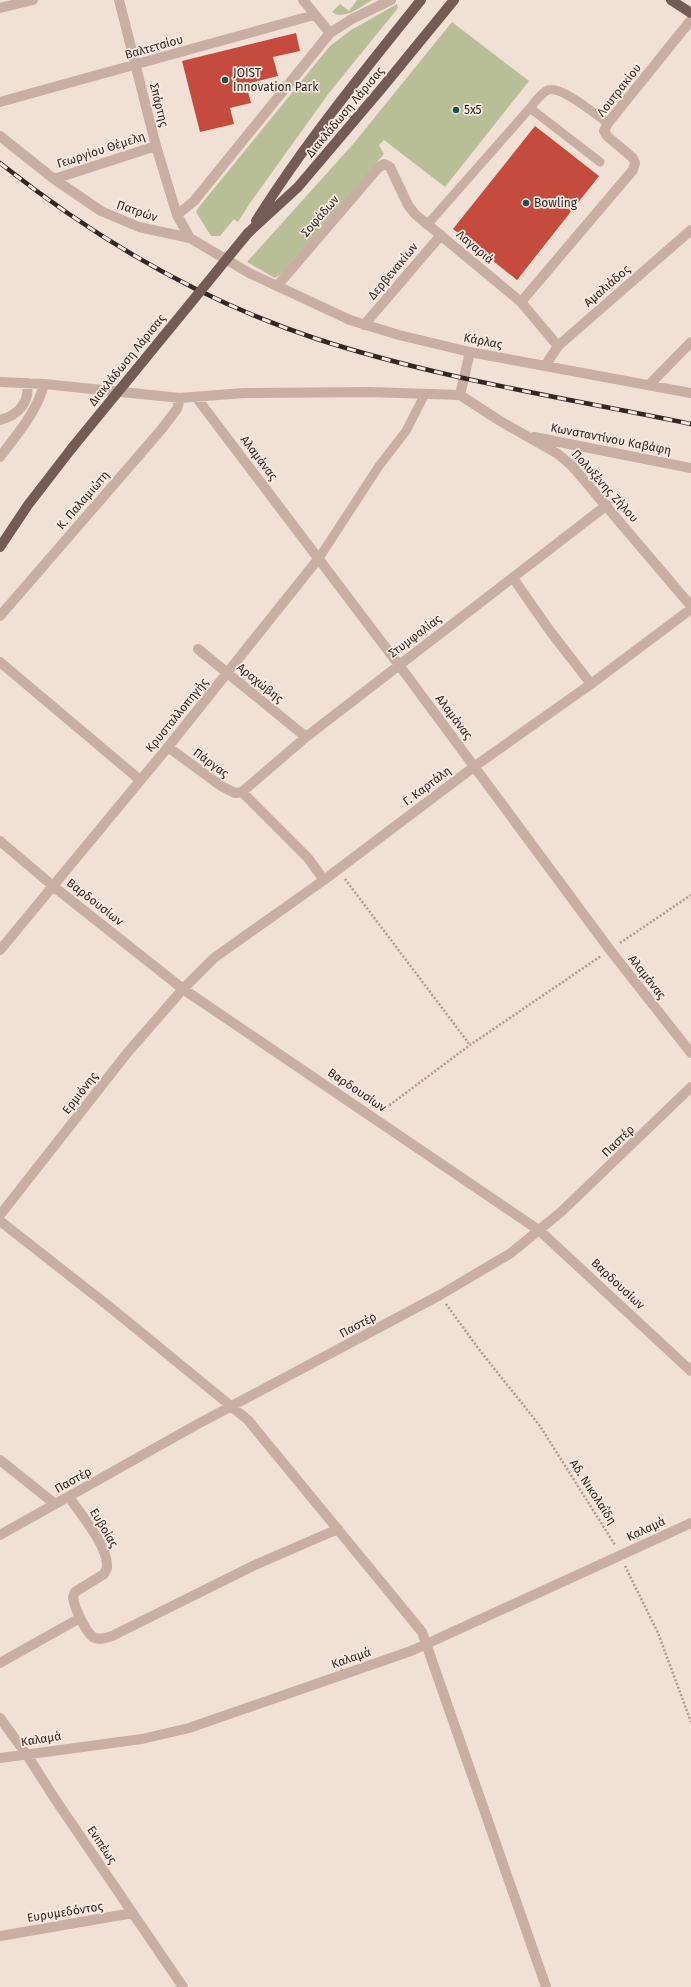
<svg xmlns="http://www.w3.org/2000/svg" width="691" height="1987" font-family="'Fira Sans',sans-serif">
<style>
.green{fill:#b8bf97}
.building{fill:#c54b3f}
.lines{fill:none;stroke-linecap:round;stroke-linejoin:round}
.path{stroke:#b3988d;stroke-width:2.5;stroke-dasharray:2 2;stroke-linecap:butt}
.service{stroke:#c8aea3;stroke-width:9}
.minor{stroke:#c8aea3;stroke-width:10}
.primary{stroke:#755b56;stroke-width:10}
.rail-casing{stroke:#332725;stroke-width:4.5}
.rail{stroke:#f8ebe2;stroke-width:3;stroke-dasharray:9;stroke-linecap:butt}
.primary-bridge{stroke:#755b56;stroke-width:10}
.poi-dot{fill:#1b534e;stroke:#f8ebe2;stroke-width:1.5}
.labels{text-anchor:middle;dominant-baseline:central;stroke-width:3.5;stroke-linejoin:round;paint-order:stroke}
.street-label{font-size:12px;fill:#332725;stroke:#f8ebe2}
.poi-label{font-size:12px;fill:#332725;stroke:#f8ebe2;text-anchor:start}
</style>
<rect width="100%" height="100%" fill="#f0e0d6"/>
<!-- green -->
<path class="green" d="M357,0H372C362,6 344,21 332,12L340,4L349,11Z
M397,4L398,8L329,93L250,203L238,222L234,219L220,236H211L196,212L199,207L330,46L351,30Z
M452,22L529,81L445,187L384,140L379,145L384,154L281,274L275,278L247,262L354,143Z"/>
<!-- building -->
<path class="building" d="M296,33L300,51L273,57L278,76L246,84L251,103L230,108L234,124L200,132L182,61Z
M535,126L599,176L517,280L453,229Z"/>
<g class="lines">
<!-- path -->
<path class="path" d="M345,879L470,1045
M620,943L691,895
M383,1110L470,1045L601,956
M446,1304L481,1352L540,1426L615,1545
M625,1566L658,1633L691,1722"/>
<!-- service -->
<path class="service" d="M530,108C535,102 541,93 548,90C561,85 596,115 608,123
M427,225L530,108L600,162
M319,558L379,466L406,431L425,394"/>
<!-- minor -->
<path class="minor" d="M119,0L156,146L177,215L190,238
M303,0L330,33
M0,8L33,0
M0,102L314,15
M0,136L54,179L101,211L139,227L190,238L249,273L350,320L399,335L470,352L691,393
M54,179L156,146
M177,215L194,201L330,33L352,19L391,0
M277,286L378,168L384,164L390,167L408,205L415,214L521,302L558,346
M521,302L633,170L635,163L633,158L607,136L604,131L608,123L691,20
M364,325L441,235
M545,366L558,346L691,230
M0,382L44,384L180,398L244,393L370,392L460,395L470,352
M649,385L691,342
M460,395L500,421L558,454L572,466L691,606
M196,397L399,665L610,950L691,1053
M0,420C19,415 30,402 27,383
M534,437L691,468
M0,457C17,434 37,412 44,384
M513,578L550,631L591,684
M0,616L161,430L177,409L180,398
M198,649L306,737
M0,662L140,780
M168,747L221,786L235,793L242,792L306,737L607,505
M242,792L308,858L324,880
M0,841L53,886L183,989L540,1231L691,1371
M0,950L168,747L319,558
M0,1215L128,1052L183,989L214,958L324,880L475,766L591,684L691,609
M0,1221L111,1308L248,1420L422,1632L546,1987
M0,1460L55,1504
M69,1497C81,1515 109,1547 107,1568L104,1574L75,1592L73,1597C74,1607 85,1631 93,1637C99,1641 106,1638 112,1636L255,1565L338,1529
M0,1535L196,1425L440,1295L511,1253L561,1212L691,1087
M0,1663L80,1618
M0,1718L27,1755L55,1799L183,1987
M0,1758L142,1739L189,1728L411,1651L691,1523
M0,1936L133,1913"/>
<!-- primary -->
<path class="primary" d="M671,0L691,13
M256,221C305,143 363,72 421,0
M248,233L298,187L382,88L454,0
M0,547L28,505L72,448"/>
<defs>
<path id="rail" d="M0,163C93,237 200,300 314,338C436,378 565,398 691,424"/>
</defs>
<!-- rail casing -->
<use href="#rail" class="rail-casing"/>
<!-- rail -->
<use href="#rail" class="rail"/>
<!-- primary-bridge -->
<path class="primary-bridge" d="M72,448L248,233"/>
</g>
<!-- markers -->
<g class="poi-dot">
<circle cx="225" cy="80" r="4"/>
<circle cx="456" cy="110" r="4"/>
<circle cx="526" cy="203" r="4"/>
</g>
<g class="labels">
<!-- street labels -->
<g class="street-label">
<text transform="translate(154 47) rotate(-16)">Βαλτετσίου</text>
<text transform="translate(619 90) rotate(-52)">Λουτρακίου</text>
<text transform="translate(159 105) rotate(76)">Σπάρτης</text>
<text transform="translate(345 112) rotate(-50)">Διακλάδωση Λάρισας</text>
<text transform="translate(101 150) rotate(-18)">Γεωργίου Θέμελη</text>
<text transform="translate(137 211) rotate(19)">Πατρών</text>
<text transform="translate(320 216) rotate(-49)">Σοφάδων</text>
<text transform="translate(475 247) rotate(40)">Λαγαριά</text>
<text transform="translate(393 271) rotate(-50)">Δερβενακίων</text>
<text transform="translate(607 286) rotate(-41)">Αμαλιάδος</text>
<text transform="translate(483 341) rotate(11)">Κάρλας</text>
<text transform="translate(127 360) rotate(-51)">Διακλάδωση Λάρισας</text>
<text transform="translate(611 439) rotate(11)">Κωνσταντίνου Καβάφη</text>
<text transform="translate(259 458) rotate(53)">Αλαμάνας</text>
<text transform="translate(605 486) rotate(48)">Πολυξένης Ζήλου</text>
<text transform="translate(83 500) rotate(-49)">Κ. Παλαμιώτη</text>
<text transform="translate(415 636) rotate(-37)">Στυμφαλίας</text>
<text transform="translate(260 683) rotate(39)">Αραχώβης</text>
<text transform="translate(177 715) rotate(-51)">Κρυσταλλοπηγής</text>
<text transform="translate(454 717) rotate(53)">Αλαμάνας</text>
<text transform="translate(211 763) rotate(36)">Πάργας</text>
<text transform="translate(427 786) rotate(-37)">Γ. Καρτάλη</text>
<text transform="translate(95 902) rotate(38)">Βαρδουσίων</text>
<text transform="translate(647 977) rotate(52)">Αλαμάνας</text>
<text transform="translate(357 1090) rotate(34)">Βαρδουσίων</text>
<text transform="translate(80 1093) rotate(-52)">Ερμιόνης</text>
<text transform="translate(618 1141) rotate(-44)">Παστέρ</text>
<text transform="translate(618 1284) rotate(43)">Βαρδουσίων</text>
<text transform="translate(358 1325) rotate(-28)">Παστέρ</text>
<text transform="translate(73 1480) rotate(-29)">Παστέρ</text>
<text transform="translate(593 1492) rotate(57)">Αδ. Νικολαΐδη</text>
<text transform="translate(104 1528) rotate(59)">Ευβοίας</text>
<text transform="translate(646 1529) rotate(-25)">Καλαμά</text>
<text transform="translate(351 1658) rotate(-19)">Καλαμά</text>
<text transform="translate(41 1739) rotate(-9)">Καλαμά</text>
<text transform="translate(102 1845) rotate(56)">Ενιπέως</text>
<text transform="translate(65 1912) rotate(-9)">Ευρυμεδόντος</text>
</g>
<!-- poi labels -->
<g class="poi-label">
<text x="233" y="73">JOIST<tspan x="233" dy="14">Innovation Park</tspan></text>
<text x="464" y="110">5x5</text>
<text x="534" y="203">Bowling</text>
</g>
</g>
</svg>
